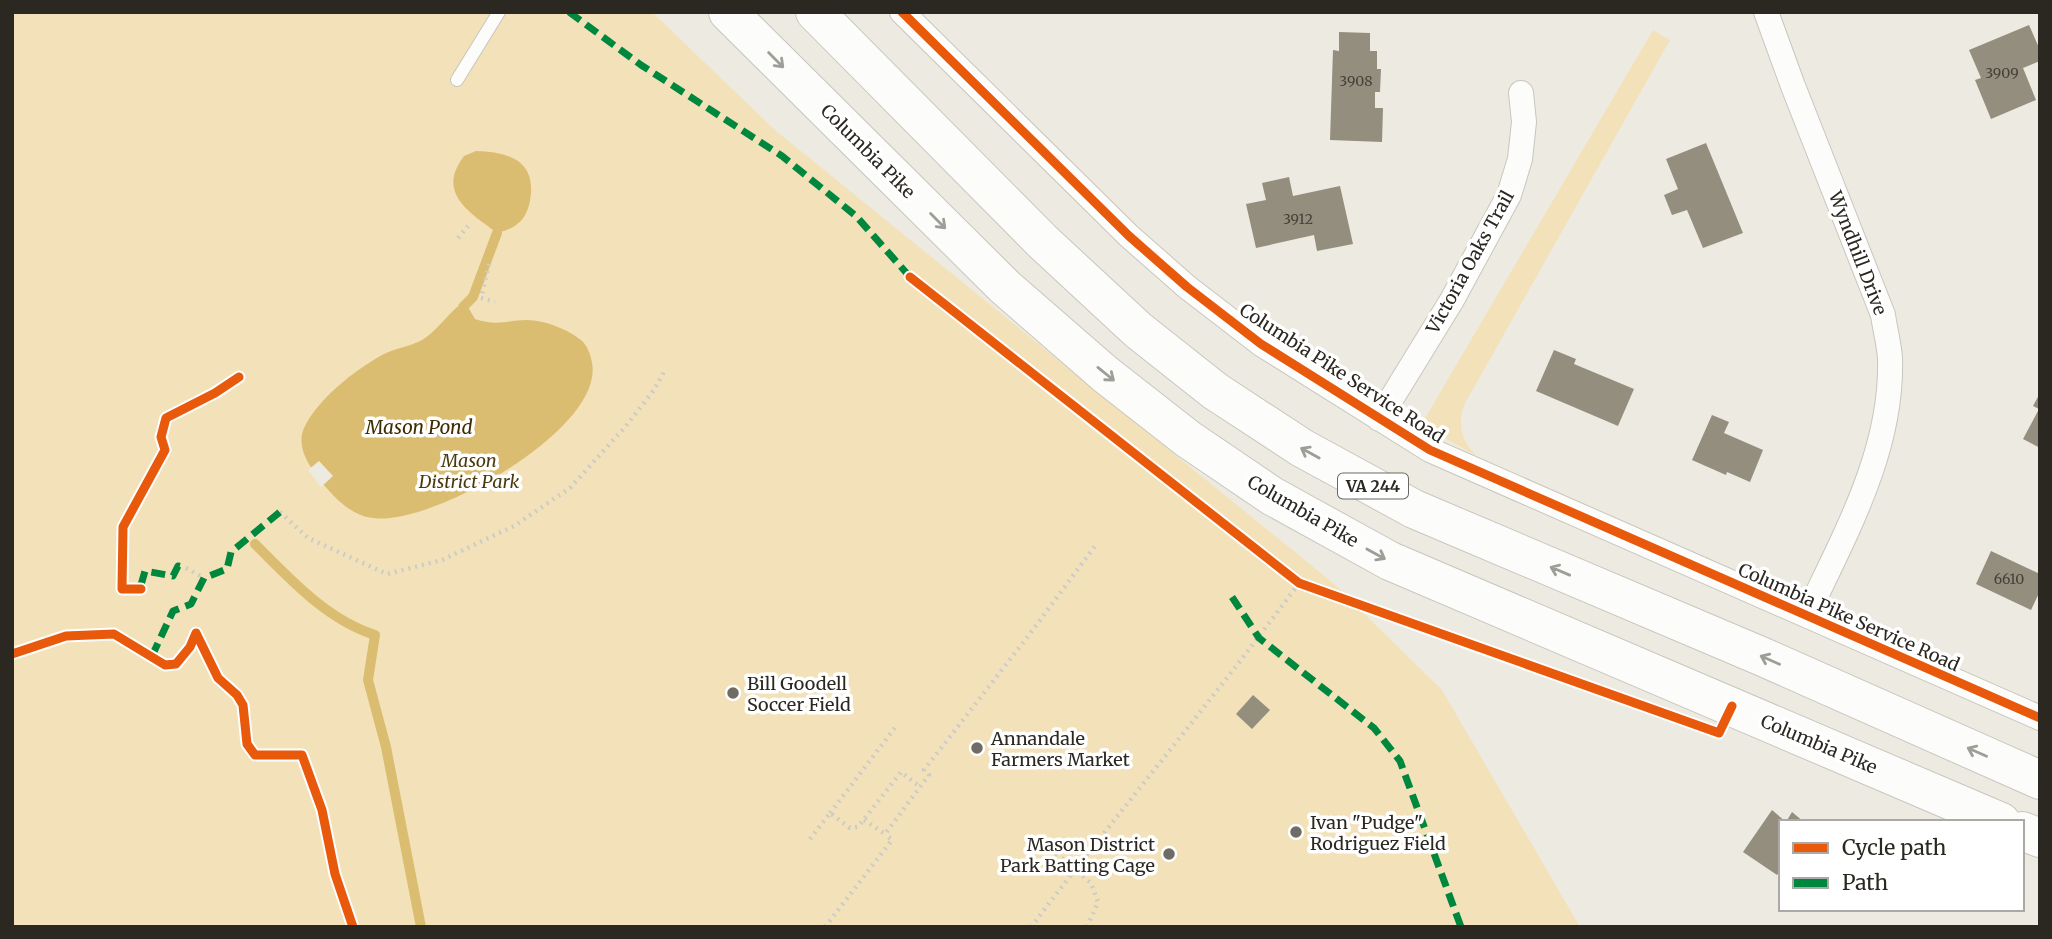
<svg xmlns="http://www.w3.org/2000/svg" width="2052" height="939" font-family="Merriweather,serif">
<style>
.green{fill:#f3e2b9}
.water{fill:#dbbd71}
.pier{fill:#edeae1}
.lines{fill:none;stroke-linecap:round;stroke-linejoin:round}
.stream{stroke:#dbbd71;stroke-width:10}
.building{fill:#948e7f}
.lane-casing{stroke:#c8c6be;stroke-width:14}
.street-casing{stroke:#c8c6be;stroke-width:26}
.primary-casing{stroke:#c8c6be;stroke-width:40}
.path{stroke:#cccbc7;stroke-width:4.5;stroke-dasharray:2 5;stroke-linecap:butt}
.lane{stroke:#fcfcfa;stroke-width:12}
.street{stroke:#fcfcfa;stroke-width:24}
.primary{stroke:#fcfcfa;stroke-width:38}
.quiet{stroke:#00873e;stroke-width:7;stroke-dasharray:14 7;stroke-linecap:butt}
.cycleway-casing{stroke:#fff;stroke-width:13}
.cycleway{stroke:#e8590c;stroke-width:9}
.oneway{stroke:#9e9d98}
.poi-dot{fill:#6e6c64;stroke:#fff;stroke-width:2.5}
.labels{text-anchor:middle;dominant-baseline:central;stroke-width:7;stroke-linejoin:round;paint-order:stroke}
.number-label{font-size:14px;fill:#444238}
.shield{fill:#fff;stroke:#6a6864;stroke-width:2}
.shield-label{font-size:16px;font-weight:bold;fill:#2a2821}
.street-label{font-size:18px;fill:#2a2821;stroke:#fff}
.park-label{font-size:18px;font-style:italic;fill:#4b3a0e;stroke:#fff}
.poi-label{font-size:18px;fill:#2a2821;stroke:#fff;text-anchor:start}
.water-label{font-size:19px;font-style:italic;fill:#3e2d00;stroke:#fff}
</style>
<rect width="100%" height="100%" fill="#edeae1"/>
<!-- green -->
<path class="green" d="M12,12H652L775,130L1333,583L1442,690L1580,927H12Z
M1653,30L1670,40L1464,405C1457,425 1462,442 1477,456L1421,425Z"/>
<!-- water -->
<path class="water" d="M476,151C511,152 537,162 530,201C526,221 516,228 497,233C469,212 436,193 464,156Z
M457,307H468L475,319C501,328 514,317 537,321C551,323 570,331 581,340C587,345 591,355 592,363C605,429 430,527 373,518C349,515 334,497 319,479C308,464 295,445 305,426C320,397 354,371 382,355C394,348 410,347 422,340C435,332 446,317 457,307Z"/>
<!-- pier -->
<path class="pier" d="M319,461L333,476L321,487L308,470Z"/>
<g class="lines">
<!-- stream -->
<path class="stream" d="M463,307L473,297L497,233
M255,544C290,579 327,620 375,635L368,680L386,747L421,927"/>
</g>
<!-- building -->
<path class="building" d="M2029,25L2040,50V61L2023,68L2036,100L1991,119L1975,80L1981,78L1969,50Z
M1339,32L1370,33V51H1377V69H1381L1380,92H1375V108H1383L1382,142L1330,140L1333,50L1339,51Z
M1706,143L1743,233L1703,248L1687,210L1672,215L1664,195L1678,189L1666,159Z
M1289,177L1293,196L1340,186L1353,244L1317,251L1314,235L1256,248L1246,204L1266,200L1262,183Z
M1554,350L1576,359L1574,364L1634,389L1618,426L1536,391Z
M2040,393V448L2023,439L2039,409L2033,406Z
M1712,415L1729,422L1724,433L1763,450L1750,482L1727,472L1726,475L1692,460Z
M1991,551L2040,574V591L2031,610L1976,584Z
M1253,695L1270,710L1252,729L1236,714Z
M1772,810L1786,822L1792,812L1804,822H1781V869L1777,875L1743,852Z"/>
<g class="lines">
<defs>
<path id="lane" d="M457,80L499,12"/>
<path id="street" d="M902,12L1129,236L1187,287L1261,344L1430,450L2040,718
M1766,12L1793,86L1883,315C1885,329 1889,344 1890,358C1893,450 1845,534 1807,615
M1379,419L1452,300L1509,195L1520,159L1524,122L1521,93"/>
<path id="primary" d="M728,12L1005,287L1105,374L1188,439L1272,496L1390,561L2001,822
M815,12L1042,241L1138,330L1215,391L1302,448L1414,509L1763,657L2040,780
M2022,831L2040,838"/>
</defs>
<!-- lane casing -->
<use href="#lane" class="lane-casing"/>
<!-- street casing -->
<use href="#street" class="street-casing"/>
<!-- primary casing -->
<use href="#primary" class="primary-casing"/>
<!-- path -->
<path class="path" d="M458,238L468,226
M489,264L481,298L495,302
M280,512L308,538L387,574L442,560L514,526L570,488L626,426L654,390L664,372
M186,568L204,578
M830,813L897,725
M864,820L885,834L929,775L924,770L1029,635L1095,546
M810,839L830,813L850,828L858,827L901,772L920,787
M1040,840L1091,883L1098,902L1087,927
M825,927L892,840L885,834
M1031,927C1119,811 1213,700 1299,583"/>
<!-- lane -->
<use href="#lane" class="lane"/>
<!-- street -->
<use href="#street" class="street"/>
<!-- primary -->
<use href="#primary" class="primary"/>
<!-- quiet -->
<path class="quiet" d="M569,12L641,65L782,156L856,216L910,277
M141,585L145,571L173,576L178,566L186,568
M1232,597L1259,638L1374,728L1400,761L1461,927
M152,656L173,611L191,604L204,578L227,569L231,552L280,512"/>
<defs>
<path id="cycleway" d="M902,12L1129,236L1187,287L1261,344L1430,450L2040,718
M910,277L1299,583L1719,733L1732,706
M141,589H122L123,527L165,450L161,437L166,418L215,393L239,377
M12,654L66,636L114,634L165,665L176,664L190,647L196,633L218,678L237,695L243,705L247,744L255,755H302L322,810L335,874L353,927"/>
</defs>
<!-- cycleway casing -->
<use href="#cycleway" class="cycleway-casing"/>
<!-- cycleway -->
<use href="#cycleway" class="cycleway"/>
</g>
<!-- one-way arrows -->
<defs><path id="oneway-shaft" d="M-6 0H5M1.5-3L5.5 0L1.5 3" fill="none" stroke-width="1.6" stroke-linecap="round" stroke-linejoin="round" transform="scale(1.75)"/></defs>
<g class="oneway">
<use href="#oneway-shaft" transform="translate(776 60) rotate(45)"/>
<use href="#oneway-shaft" transform="translate(938 221) rotate(45)"/>
<use href="#oneway-shaft" transform="translate(1106 374) rotate(39)"/>
<use href="#oneway-shaft" transform="translate(1310 453) rotate(-151)"/>
<use href="#oneway-shaft" transform="translate(1376 554) rotate(29)"/>
<use href="#oneway-shaft" transform="translate(1560 571) rotate(-157)"/>
<use href="#oneway-shaft" transform="translate(1770 660) rotate(-156)"/>
<use href="#oneway-shaft" transform="translate(1977 752) rotate(-156)"/>
</g>
<!-- markers -->
<g class="poi-dot">
<circle cx="733" cy="693" r="7"/>
<circle cx="977" cy="748" r="7"/>
<circle cx="1296" cy="832" r="7"/>
<circle cx="1169" cy="854" r="7"/>
</g>
<g class="labels">
<!-- number labels -->
<g class="number-label">
<text x="2002" y="73">3909</text>
<text x="1356" y="81">3908</text>
<text x="1298" y="219">3912</text>
<text x="2009" y="579">6610</text>
</g>
<!-- shield labels -->
<rect class="shield" x="1338" y="473.5" width="70" height="25" rx="5"/>
<g class="shield-label">
<text x="1373" y="486">VA 244</text>
</g>
<!-- street labels -->
<g class="street-label">
<text transform="translate(868 151) rotate(45)">Columbia Pike</text>
<text transform="translate(1858 253) rotate(69)">Wyndhill Drive</text>
<text transform="translate(1470 262) rotate(-61)">Victoria Oaks Trail</text>
<text transform="translate(1342 373) rotate(33)">Columbia Pike Service Road</text>
<text transform="translate(1303 511) rotate(30)">Columbia Pike</text>
<text transform="translate(1849 617) rotate(24)">Columbia Pike Service Road</text>
<text transform="translate(1819 744) rotate(23)">Columbia Pike</text>
</g>
<!-- park labels -->
<g class="park-label">
<text x="469" y="460">Mason<tspan x="469" dy="21">District Park</tspan></text>
</g>
<!-- poi labels -->
<g class="poi-label">
<text x="747" y="683">Bill Goodell<tspan x="747" dy="21">Soccer Field</tspan></text>
<text x="991" y="738">Annandale<tspan x="991" dy="21">Farmers Market</tspan></text>
<text x="1310" y="822">Ivan "Pudge"<tspan x="1310" dy="21">Rodriguez Field</tspan></text>
<text x="1155" y="844" text-anchor="end">Mason District<tspan x="1155" dy="21">Park Batting Cage</tspan></text>
</g>
<!-- water labels -->
<g class="water-label">
<text x="419" y="427">Mason Pond</text>
</g>
</g>
<!-- border -->
<rect width="2052" height="939" fill="none" stroke="#2a2821" stroke-width="28"/>
<!-- legend -->
<rect x="1779" y="820" width="245" height="91" fill="#ffffff" stroke="#aaa9a6" stroke-width="2"/>
<rect x="1793" y="843" width="35" height="10" fill="#e8590c" stroke="#aaa9a6" stroke-width="2"/>
<text x="1842" y="855" font-size="21" fill="#2a2821">Cycle path</text>
<rect x="1793" y="878" width="35" height="10" fill="#00873e" stroke="#aaa9a6" stroke-width="2"/>
<text x="1842" y="890" font-size="21" fill="#2a2821">Path</text>
</svg>
